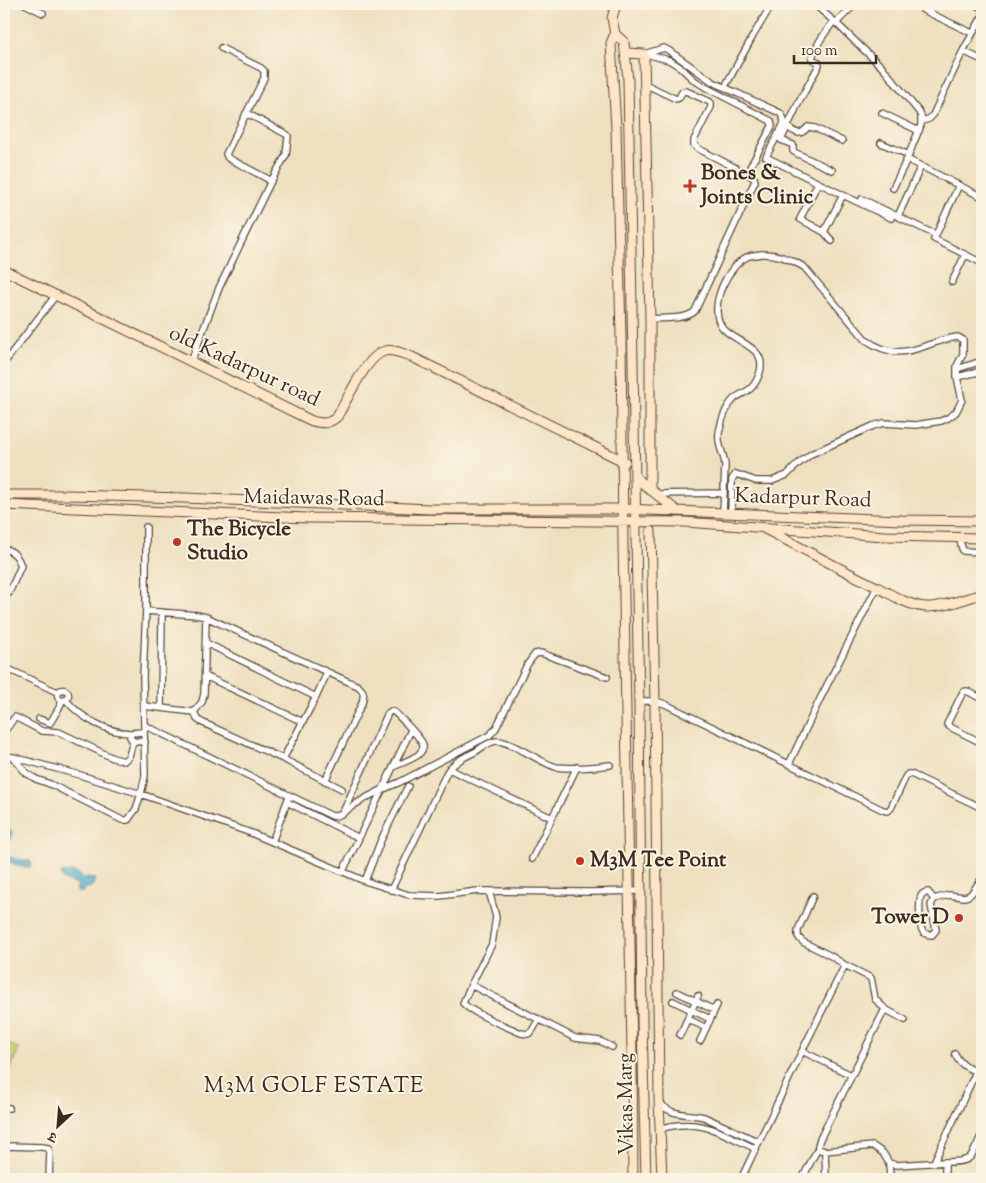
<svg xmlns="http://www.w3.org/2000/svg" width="986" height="1183" font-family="'Sorts Mill Goudy','Noto Serif Devanagari',serif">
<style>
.green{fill:#c3d274;stroke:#7f7e49}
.water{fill:#54aed2;stroke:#486c78}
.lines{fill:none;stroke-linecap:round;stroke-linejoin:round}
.street-casing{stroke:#564536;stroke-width:8}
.secondary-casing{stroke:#564536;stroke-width:11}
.street{stroke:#fff;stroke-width:5.5}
.secondary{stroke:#fde5c5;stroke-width:9}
.poi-dot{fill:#c8321e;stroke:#fcf5e5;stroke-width:2}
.labels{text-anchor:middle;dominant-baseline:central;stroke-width:4;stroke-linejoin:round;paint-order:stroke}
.poi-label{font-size:21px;font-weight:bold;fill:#3b2a1e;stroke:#fcf5e5;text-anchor:start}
.street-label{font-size:21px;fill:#3b2a1e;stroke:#fcf5e5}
.neighbourhood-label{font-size:22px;letter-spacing:1px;fill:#3b2a1e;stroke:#fcf5e5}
</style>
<rect width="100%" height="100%" fill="#fcf5e5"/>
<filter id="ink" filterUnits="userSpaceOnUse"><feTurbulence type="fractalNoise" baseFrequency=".02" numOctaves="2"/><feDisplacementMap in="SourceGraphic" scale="10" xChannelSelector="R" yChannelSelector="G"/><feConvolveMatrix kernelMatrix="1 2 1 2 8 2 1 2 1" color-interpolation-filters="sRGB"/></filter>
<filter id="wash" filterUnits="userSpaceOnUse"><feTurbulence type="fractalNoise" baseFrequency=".0096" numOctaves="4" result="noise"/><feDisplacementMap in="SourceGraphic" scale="20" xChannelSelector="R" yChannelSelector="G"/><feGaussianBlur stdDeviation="1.12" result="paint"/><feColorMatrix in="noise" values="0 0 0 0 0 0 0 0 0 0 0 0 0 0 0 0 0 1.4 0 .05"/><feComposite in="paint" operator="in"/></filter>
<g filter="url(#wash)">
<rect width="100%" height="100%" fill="#eee0bf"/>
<!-- green -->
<path class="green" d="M4,1041L19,1049L6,1076L4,1075Z"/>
<!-- water -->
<path class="water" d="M4,830L11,831L13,834L11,839L5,848C7,862 19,858 30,861L31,864L30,867H22L4,860Z
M74,872L79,874L80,878L83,877L86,880L87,878L95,879L93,885L89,888L87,887L83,892H78L76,890L78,885L64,880L61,877V873Z"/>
</g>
<g filter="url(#ink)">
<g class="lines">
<defs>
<path id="street" d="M25,4L43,13
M814,4L836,23L883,68L919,112L921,116V125L907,159L893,188
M974,4L982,8
M923,10L972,33
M836,23L855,4
M963,51L982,60
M644,54L664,48L668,50L713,82L780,113C783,116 784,118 784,123L766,157L843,195L824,232L832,241
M646,54L669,60L680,67L694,80L705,87L771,121L772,126L747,173
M727,83L754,34L772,4
M645,84L676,99L679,98L682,92L686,91L710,102L711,103V107L694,140V145L699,149L751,176L754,178L755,181L695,311C687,320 662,318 650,319
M246,113L286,134L288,136L286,155L270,183
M882,113L919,131
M922,121L929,119L933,115L963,51L982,17
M787,127C797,133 799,137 808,127L815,128L842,141
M881,143L909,155
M907,159L982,197
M832,170L796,153L793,151V145L781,140L798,104L819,65L818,62L812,59C815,45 826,32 834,21
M818,183L800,219L824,232
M959,185L934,239L982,263
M843,195L891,218
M862,199L936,235
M898,216L921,166
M952,282L965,255
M191,362L219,288L270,183L268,179L228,158L226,154L264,78V71L261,68L221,48
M4,363L56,295
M957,369L982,361
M957,377L982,371
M656,494L724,493
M723,513L725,466C725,455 717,446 719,433C721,422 726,407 734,399C738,395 743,394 747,391C755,387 761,373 761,365C762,346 731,340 722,327C707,307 728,264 749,256C752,255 757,255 761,254C776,253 791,259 804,267L866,340C890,356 905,354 931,344C940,341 948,338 958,337L963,340V354L957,366V377L962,400L956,412L948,418L941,421L916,425L884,423L873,426L811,454L798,464L787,475L772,481H756L736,474L732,479L731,514
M959,538L963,551L982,552
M4,549C14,551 18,557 21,566L9,593L4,595
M146,611L197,615L206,617L358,686C365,692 364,695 362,703L325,781
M206,643L316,697
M4,667L55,691L59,692
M205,676L303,722
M57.5 695a5.5 5.5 0 1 1 11 0a5.5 5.5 0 1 1-11 0Z
M982,699L967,691L963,692L947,724L950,727L982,743
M66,700C81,718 106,732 130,733
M639,701H655L665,704L883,810L888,811L891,808L906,776L908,774H911L982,808
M144,706L194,712
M161,708L162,612
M194,712L197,719L201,722L283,759L342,789
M194,712L202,702L204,694L206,617
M39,719L50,723L59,708L62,701
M144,725L332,816C339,817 344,812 350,808C365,797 383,789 400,782L490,735L496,728L527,665L535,654L541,653L607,677
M4,732L15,717L42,731L59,732L113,758L124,761L129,756L133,741
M144,732L130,733V737L133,741L145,742
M4,756L13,757L26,773L36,779L50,784L122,820H128L136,809L141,794L145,776L143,677L146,608V527
M13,757L80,775L141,794L251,833L365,881L409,895L439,896L478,891L590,892L641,891
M283,759L316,697L327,673
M789,764L821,697L877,587
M449,769L552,818
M982,790V796
M287,802L359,838
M344,810L388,713L391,711L394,712C400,717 422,739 423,745C424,748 421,752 418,755C411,760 401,763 393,767
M272,842L288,799
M532,859L577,767
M343,871L411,730
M365,881L381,840L408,786
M391,890L447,772C454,762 464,757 475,752C481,748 488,742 496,741C509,739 540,763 556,767C570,769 596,767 610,765
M489,891L496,917L492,944L471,985L575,1038L600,1041L612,1047
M928,892L934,899L931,905L936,930L932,935C928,935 924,934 922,930C919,925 919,900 921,896C922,894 923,894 924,893Z
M813,896L798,930V936L800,939L803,942L831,956L845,965L871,978L875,999L885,1009L905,1020
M934,899L949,895L964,897L968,896L971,894L982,878
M471,985L463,1003C471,1013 508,1027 521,1033L528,1034L532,1031L539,1019
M677,992L714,1010
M673,1001L710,1019
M885,1009L820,1139L818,1145V1148L821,1150L825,1151L873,1146L883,1153L889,1163L896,1165L945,1162V1179
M688,1019L706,1028
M680,1035L698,996
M700,1041L717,1005
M802,1051L851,1075
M955,1054C961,1067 970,1068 982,1075
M659,1101C669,1117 688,1113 704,1117L759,1142
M4,1107L9,1108
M660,1130C666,1126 672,1126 679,1125C708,1122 730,1137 756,1149
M4,1146L42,1147L48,1148L50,1152L49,1179
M825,1151L826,1179
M934,1162L976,1072
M945,1162C974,1162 970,1159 982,1134
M889,1163L890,1179
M742,1177L805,1045L845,965
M802,1179L818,1148"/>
<path id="secondary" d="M616,4L612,18L615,34L624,42L628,80L639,707L642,1023L646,1179
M615,34L611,43L616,128L621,337L623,542L632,1054L633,1179
M626,53L644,54L650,319V490
M4,270L312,421C324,424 328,424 337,417C347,400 367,355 385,351C393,349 404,354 412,357L625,462
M635,477L677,511
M4,495H67L185,498L430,509H623L902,520L982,521
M4,505L308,518L685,522L885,536L982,538
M765,529C802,548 839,569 877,587C892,595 909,606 926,607C942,608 967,598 982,594
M651,531L655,701L659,1100L662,1179"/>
</defs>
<!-- street casing -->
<use href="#street" class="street-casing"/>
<!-- secondary casing -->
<use href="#secondary" class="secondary-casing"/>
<!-- street -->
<use href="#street" class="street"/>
<!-- secondary -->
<use href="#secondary" class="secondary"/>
</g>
</g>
<!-- markers -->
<g class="poi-dot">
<path d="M687.5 178.5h5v5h5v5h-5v5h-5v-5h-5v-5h5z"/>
<circle cx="177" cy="542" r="5"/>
<circle cx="580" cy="861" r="5"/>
<circle cx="959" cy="918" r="5"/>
</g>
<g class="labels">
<!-- poi labels -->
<g class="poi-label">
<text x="701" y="174">Bones &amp;<tspan x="701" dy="24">Joints Clinic</tspan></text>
<text x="187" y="530">The Bicycle<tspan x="187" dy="24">Studio</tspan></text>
<text x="590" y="861">M3M Tee Point</text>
<text x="949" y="918" text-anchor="end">Tower D</text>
</g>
<!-- street labels -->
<g class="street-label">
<text transform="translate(244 367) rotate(25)">old Kadarpur road</text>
<text transform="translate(314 499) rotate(1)">Maidawas Road</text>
<text transform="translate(803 499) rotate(2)">Kadarpur Road</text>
<text transform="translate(627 1104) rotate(-91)">Vikas Marg</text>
</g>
<!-- neighbourhood labels -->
<g class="neighbourhood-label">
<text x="314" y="1087">M3M GOLF ESTATE</text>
</g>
</g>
<!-- margin -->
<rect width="986" height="1183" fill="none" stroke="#fcf5e5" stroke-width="20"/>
<!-- north arrow -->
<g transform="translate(58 1126) rotate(206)" stroke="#fcf5e5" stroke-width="4" paint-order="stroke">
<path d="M0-4L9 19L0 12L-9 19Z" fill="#3b2a1e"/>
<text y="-8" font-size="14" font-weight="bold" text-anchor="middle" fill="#3b2a1e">उ</text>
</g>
<!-- scale -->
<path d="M794 55v8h82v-8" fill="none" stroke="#3b2a1e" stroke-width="2.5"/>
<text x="801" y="55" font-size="15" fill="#3b2a1e" stroke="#fcf5e5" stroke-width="4" paint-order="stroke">100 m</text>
</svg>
